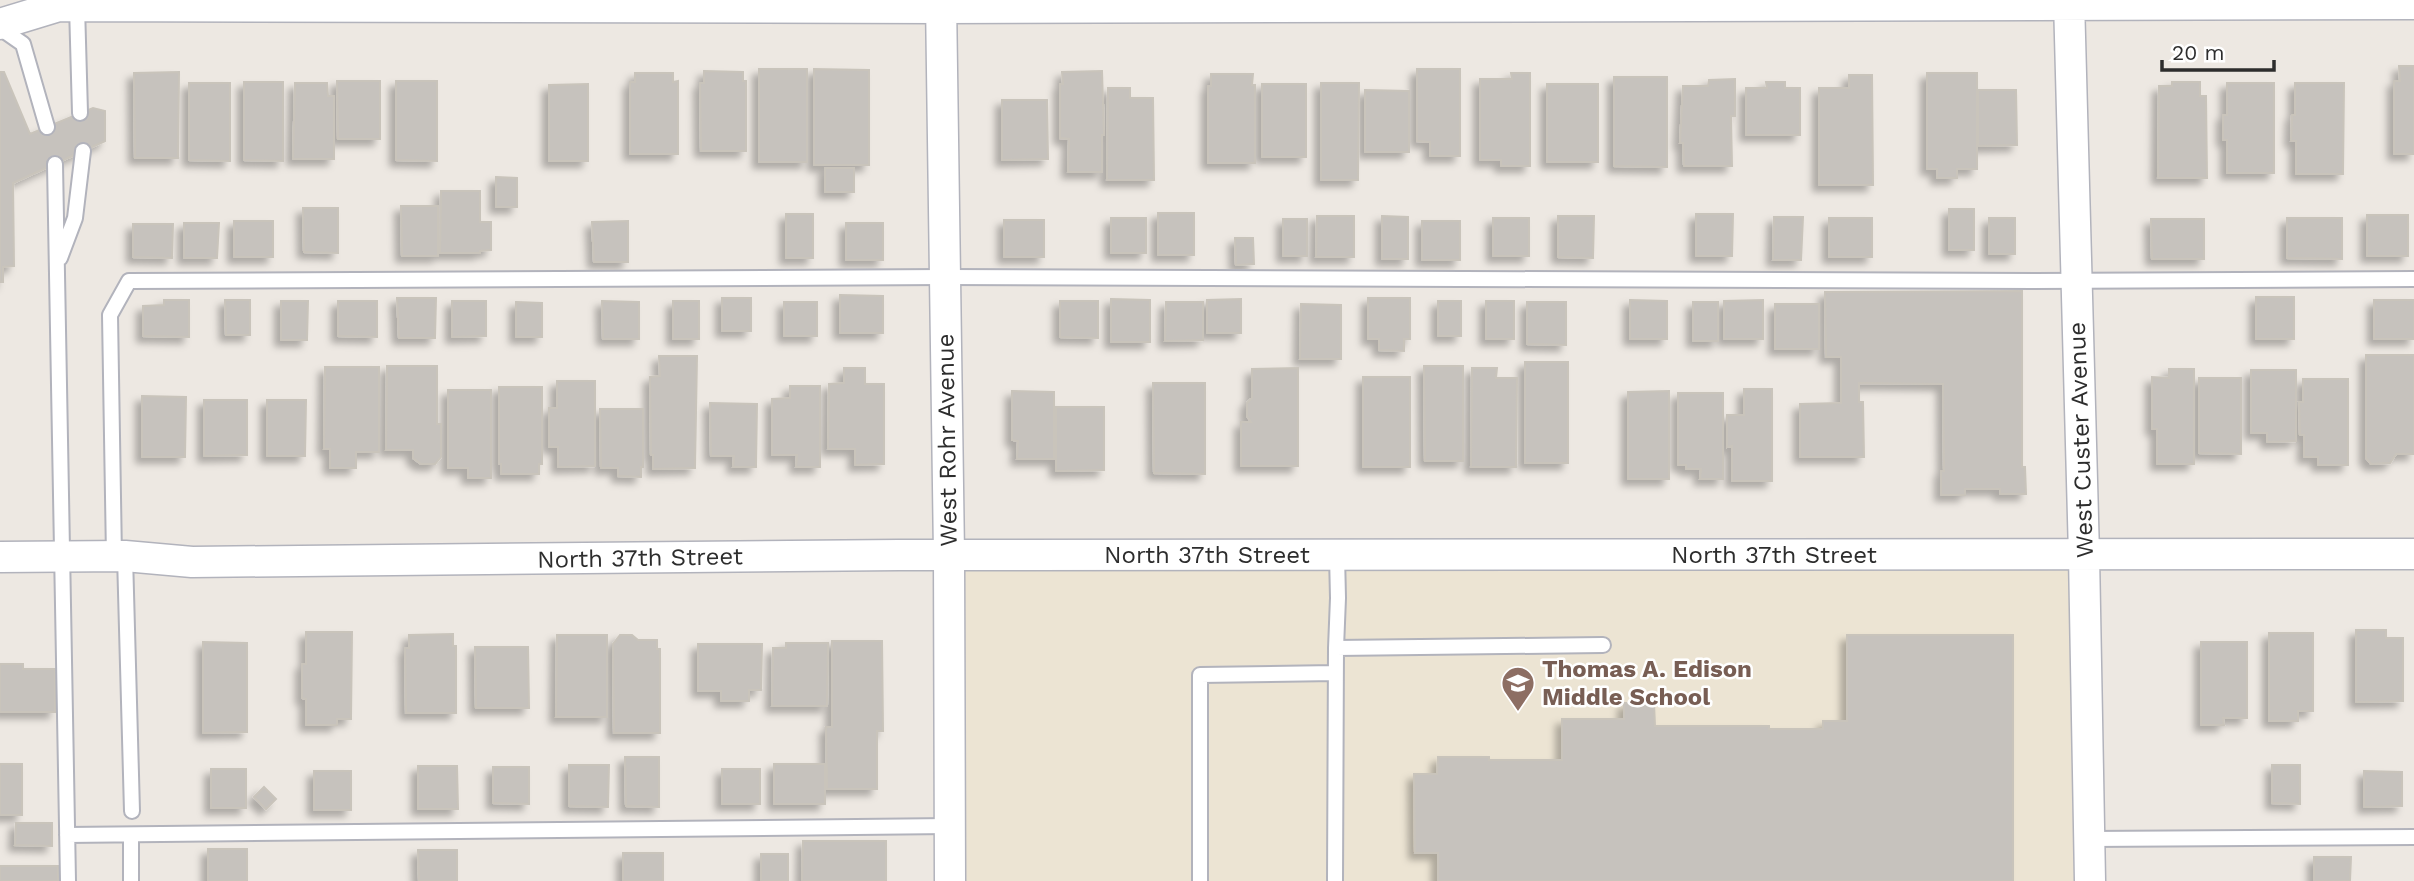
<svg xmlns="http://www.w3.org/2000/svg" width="2414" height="881" font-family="'Work Sans',sans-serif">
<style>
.education{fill:#ece4d3}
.building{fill:#c6c2bd;stroke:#c9c4bb;stroke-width:2;filter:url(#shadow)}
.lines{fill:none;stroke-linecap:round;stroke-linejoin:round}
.lane-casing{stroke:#b2b3bc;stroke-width:18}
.street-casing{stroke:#b2b3bc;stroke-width:33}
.lane{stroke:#fff;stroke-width:14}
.street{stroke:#fff;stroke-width:30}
.labels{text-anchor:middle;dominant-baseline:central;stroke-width:5;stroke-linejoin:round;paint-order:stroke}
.street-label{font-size:24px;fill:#2d2d2d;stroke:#fff}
.education-label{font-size:24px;font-weight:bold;fill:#785e54;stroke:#fff;text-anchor:start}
</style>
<defs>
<filter id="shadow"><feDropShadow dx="-6" dy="6" stdDeviation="3.5" flood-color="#0004"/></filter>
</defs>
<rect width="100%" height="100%" fill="#ede8e2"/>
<!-- education -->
<path class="education" d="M949,555H2084L2090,881H950Z"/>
<!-- building -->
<path class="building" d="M2399,66H2414V154H2394V81H2400Z
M759,69H807V162H759Z
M814,69L869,70V165H814Z
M1417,69H1460V156H1430V142L1417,141Z
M704,71L743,72V81H746V151H701L700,83H704Z
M1102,71L1104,135H1102V172H1068L1069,139L1060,138V84H1063L1062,72Z
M0,72H4L30,134L93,108L105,111V141L13,183L14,266L3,267V282H0Z
M179,72L178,158H135L134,73Z
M635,73H673V82L678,81V154H630V82H635Z
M1511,73H1530V166H1501V160H1480V79H1512Z
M1927,73H1977V169H1957V178H1937V169H1927Z
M1211,74H1253L1252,85H1255V163H1208V86H1211Z
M1849,75H1872L1873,185H1819V88H1849Z
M1614,77H1667V167L1614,166Z
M1735,79V116H1731L1732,166H1684L1683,143H1680L1683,86H1708L1709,80Z
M337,81H380V139H338Z
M396,81H437V161L396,160Z
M244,82H283V161L244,160Z
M1766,82H1785V88H1800V135H1746V88H1767Z
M2172,82H2200V96H2206L2207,178H2158L2159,86H2172Z
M189,83H230V161L189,160Z
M295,83H327L328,96H334V159H293Z
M1321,83H1359L1358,180H1321Z
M2227,83H2274V173H2227V140H2223V115H2227Z
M2295,83H2344L2343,174H2296V141H2291L2292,115H2295Z
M588,84V161H549V85Z
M1262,84H1306V157H1262Z
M1547,84H1598V162H1547Z
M1108,88H1130V98H1153L1154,180H1107Z
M1365,90L1409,91V152H1365Z
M1978,90H2016L2017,145L1978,146Z
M1002,100H1047L1048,159L1002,160Z
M825,168H854V192H825Z
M496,177L517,178V207H496Z
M441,191H480V222H491V250L480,251V253H440Z
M401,206H438V256H402Z
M303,208H338V253L304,252Z
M1949,209H1974V250H1949Z
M1158,213H1194V255H1158Z
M786,214H813V258H786Z
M1696,214H1733L1732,256H1696Z
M2367,215H2408V256H2367Z
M1317,216H1354V257H1316Z
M1382,216L1408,217V259H1382Z
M1558,216H1594L1593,258L1558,257Z
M1774,217H1803L1801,260H1773Z
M1111,218H1146V253H1111Z
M1493,218H1529V256H1493Z
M1829,218H1872V257H1829Z
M1989,218H2015V254H1989Z
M2287,218H2342V259L2287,258Z
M1283,219H1307V256H1283Z
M2151,219H2204V259H2152Z
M1004,220H1044V257H1004Z
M234,221H273V257H234Z
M628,221V262H594L592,222Z
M1422,221H1460V260H1422Z
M184,223H219L217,258H184Z
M846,223H883V260H846Z
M133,224H173L172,258L133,257Z
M1235,238H1253L1254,264L1236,265Z
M2022,291V467H2025L2026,494H2000V489H1965V495H1941V471H1944L1943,384L1859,383V402H1863L1864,457H1800V404L1841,403V357H1826L1825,292Z
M840,295L883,296V333H840Z
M2256,297H2294V339H2256Z
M397,298H436L435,338H399Z
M722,298H751V331H722Z
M1368,298H1410V339H1404V351L1379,350V339H1368Z
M1111,299L1150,300V342H1111Z
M1241,299V333H1207V300Z
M164,300H189V337L143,336V306L164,305Z
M225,300H250V335H226Z
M1630,300L1667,301V339H1630Z
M1763,300V339H1724V301Z
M2374,300H2414V339H2374Z
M281,301H308L307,340H281Z
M338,301H377V337L338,336Z
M452,301H486V336L452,337Z
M602,301L639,302V339H603Z
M673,301H699V339H673Z
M1060,301H1098V338L1060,337Z
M1438,301H1461V336H1438Z
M1486,301H1514V339H1486Z
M516,302L542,303V337H516Z
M784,302H817V336H784Z
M1166,302H1203V340L1165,341Z
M1527,302H1566V345L1527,344Z
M1693,302H1718V341H1693Z
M1301,304L1341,305V359H1300Z
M1775,304H1819V349H1775Z
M2366,355H2414V454H2396L2390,463L2371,464L2366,458Z
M659,356H697L695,468L653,469V455H651L650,377L660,376Z
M1525,362H1568V463H1525Z
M387,366H437V424H441V457L435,464H421L413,458V450H386Z
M1424,366H1463V461H1425Z
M325,367H379V452H356V468H330V449H324Z
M844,368H865V384H884V464L855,465V449H828L829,384L844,383Z
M1298,368V466H1241V422H1251L1247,416V403L1252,398V369Z
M1472,368H1497L1496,378H1517L1516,467H1471Z
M2169,369H2194V464H2157V429H2152V377L2169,378Z
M2251,370H2296V441L2267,442V433H2251Z
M1363,377H1410V467H1363Z
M2199,378H2241V454L2199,453Z
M2303,379H2348V465H2318V457H2304V435H2300L2299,402H2303Z
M557,381H595V466L558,467V447H549V408H557Z
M1153,383H1205V474L1154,473Z
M790,386H820V467H796L797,455H772V399L790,398Z
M499,387H542V464H539V474H501V464H499Z
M1744,389H1772V481H1732V446L1727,447V415H1744Z
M448,390H491V478H468V468H448Z
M1012,391L1054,392V459H1017L1018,441L1012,440Z
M1669,391V479H1628V392Z
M1678,393H1723V479H1700L1701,469H1686V465H1678Z
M142,396L186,397L185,457H142Z
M204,400H247V455L204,456Z
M267,400H306L305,456H267Z
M710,403L757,404L756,467H733L734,456H711Z
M1056,407H1104V470L1056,471Z
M600,409H643V467H641V477L618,476V468H601Z
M2356,630H2386V638H2403V701L2356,702Z
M306,632H352L351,719H337V725H306V699L302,698V664H306Z
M2269,633H2313V711H2298V721H2269Z
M453,634V646H456V713H406L405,648H409V635Z
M557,635H607V717H556Z
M620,635H632L638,640H657V649H660V733H614L613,644Z
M1847,635H2013V881H1438V853H1415L1414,774H1437L1438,757H1489V760H1562V719H1624V703H1654L1655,726H1769V729H1823V721H1847Z
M832,641H882L883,731H877V789H827L826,727H832Z
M203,642L247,643V732L203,733Z
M2201,642H2247V718H2223L2224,725H2201Z
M786,643H828L827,706H772L773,648H786Z
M698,644H762L761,690H749V701H721V691H698Z
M475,647H528L529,708H476Z
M0,664H23V669H55V712H0Z
M625,757H659V807L626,806Z
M0,764H22V815H0Z
M774,764H825V804H774Z
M569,765H609L608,807L569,806Z
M2272,765H2300V804L2272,803Z
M418,766H457L458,809H418Z
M493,767H529V804L493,803Z
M211,769H246V808H211Z
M722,769H760V804H722Z
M314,771H351V810H314Z
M2364,771L2402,772V806L2364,807Z
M264,787L276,799L266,809L254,797Z
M16,823H52V846L15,845Z
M803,841H886V881H802Z
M208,849H247V881H208Z
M418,850H457V881H419Z
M623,853H663V881H623Z
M761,854H788V881H761Z
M2314,857H2351L2350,881H2314Z
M0,866H58V881H0Z"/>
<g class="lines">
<defs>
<path id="lane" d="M77,6L80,113
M0,28L23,44L47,127
M55,164L68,881
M60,258L75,218L83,151
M1337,555L1338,598L1336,648L1603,645
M125,556L132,811
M114,557L110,315L129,281L945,277L2035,281L2414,279
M67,835L950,826
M131,835V881
M2089,839L2414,837
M1200,881V675L1335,673
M1335,881L1336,648"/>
<path id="street" d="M941,0L949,555L950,881
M2069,0L2084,555L2090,881
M0,24L59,6L941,8L2414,4
M0,557L125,556L192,562L899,555L2414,554"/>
</defs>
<!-- lane casing -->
<use href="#lane" class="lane-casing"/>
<!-- street casing -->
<use href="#street" class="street-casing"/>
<!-- lane -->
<use href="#lane" class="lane"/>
<!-- street -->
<use href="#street" class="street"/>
</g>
<!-- icons -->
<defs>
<symbol id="school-pin" viewBox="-11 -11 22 30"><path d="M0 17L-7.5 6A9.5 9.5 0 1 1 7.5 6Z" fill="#8d6e63" stroke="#fff"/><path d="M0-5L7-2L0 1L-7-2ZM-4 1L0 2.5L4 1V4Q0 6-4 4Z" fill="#fff"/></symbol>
</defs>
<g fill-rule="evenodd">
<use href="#school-pin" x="1499" y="664" width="38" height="52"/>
</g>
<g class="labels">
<!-- street labels -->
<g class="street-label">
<text transform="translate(947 440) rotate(-91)">West Rohr Avenue</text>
<text transform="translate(2081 440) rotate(-92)">West Custer Avenue</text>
<text x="1207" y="555">North 37th Street</text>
<text x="1774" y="555">North 37th Street</text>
<text transform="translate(640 558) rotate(-1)">North 37th Street</text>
</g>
<!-- education labels -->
<g class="education-label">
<text x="1542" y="669">Thomas A. Edison<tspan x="1542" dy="28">Middle School</tspan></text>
</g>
</g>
<!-- scale -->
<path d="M2162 60v10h112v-10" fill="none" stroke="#2d2d2d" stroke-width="3.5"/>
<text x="2172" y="60" font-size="21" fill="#2d2d2d" stroke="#ffffff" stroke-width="5" paint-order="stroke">20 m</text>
</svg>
